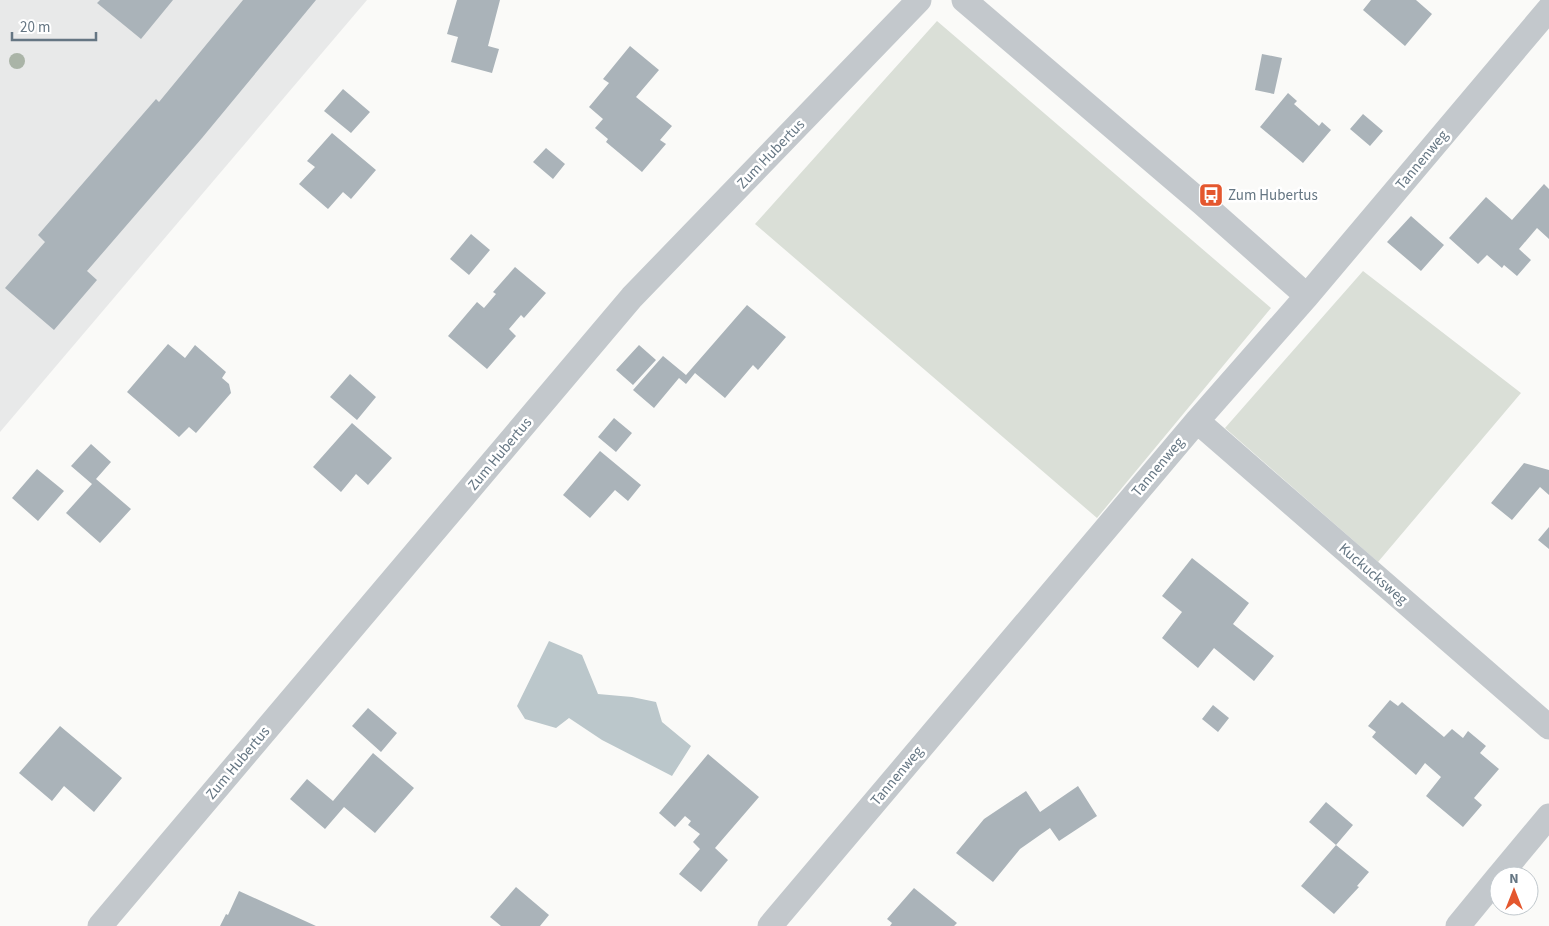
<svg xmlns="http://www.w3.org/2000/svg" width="1549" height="926" font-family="'Source Sans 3',sans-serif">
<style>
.built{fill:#e8e9e9}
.green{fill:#dadfd7}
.water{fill:#bbc7cb}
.building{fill:#aab3b9}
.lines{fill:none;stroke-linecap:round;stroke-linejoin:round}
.street{stroke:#c3c8cc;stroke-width:25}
.tree{fill:#aab4a7}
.labels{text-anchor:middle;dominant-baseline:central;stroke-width:5;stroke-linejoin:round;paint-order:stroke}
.street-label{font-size:15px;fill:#657683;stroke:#fff}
.poi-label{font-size:15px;fill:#657683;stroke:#fff;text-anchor:start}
</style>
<rect width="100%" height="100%" fill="#fafaf8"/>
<!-- built -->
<path class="built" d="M0,0H367L0,432Z"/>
<!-- green -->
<path class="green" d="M937,21L1271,308L1097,518L755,224Z
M1363,271L1521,393L1378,562L1225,428Z"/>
<!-- water -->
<path class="water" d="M549,641L582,655L598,694L632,697L656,702L662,722L691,746L672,776L602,740L569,718L556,728L525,719L517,706Z"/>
<!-- building -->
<path class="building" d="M100,0H173L141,39L97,3Z
M243,0H316L202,138L87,271L97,280L54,330L5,288L45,242L38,235L156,99L159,102Z
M457,0H500L488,46L499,49L492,73L451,62L458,37L447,34Z
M1371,0H1416L1432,14L1405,46L1363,10Z
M630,46L659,70L636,97L672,126L660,140L666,144L642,172L606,142L608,139L595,128L603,119L589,107L609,83L603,79Z
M1262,54L1282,58L1274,94L1255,90Z
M343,89L370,112L351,133L324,111Z
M1288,93L1297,101L1294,104L1319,126L1322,122L1331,130L1303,163L1260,127Z
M1363,114L1383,131L1370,146L1350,129Z
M332,133L376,170L351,199L343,192L328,209L299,184L315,167L307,161Z
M546,148L565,164L553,179L533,162Z
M1544,184L1549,189V239L1537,228L1519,249L1531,260L1517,276L1504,265L1502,268L1487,255L1478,264L1449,238L1486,197L1512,220Z
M1411,216L1444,245L1421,271L1387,242Z
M471,234L490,250L469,275L450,259Z
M515,267L546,293L524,318L521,315L509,329L516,336L487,369L448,336L477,302L484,308L496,294L493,292Z
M747,305L786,337L758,370L753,365L725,398L695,373L686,384L679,378L654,408L633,390L663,356L686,375Z
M168,344L185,358L195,345L226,372L222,378L229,384L231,393L196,433L189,427L179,437L127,392Z
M639,345L656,360L633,385L616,370Z
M350,374L376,397L357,420L330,397Z
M614,418L632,433L616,452L598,437Z
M352,423L392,458L368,485L356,474L341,492L313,467Z
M91,444L111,462L96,479L131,509L100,543L66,513L92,484L71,466Z
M600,451L641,485L628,501L615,490L590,518L563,495Z
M1524,463L1549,470V495L1540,487L1512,520L1491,503Z
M37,469L64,491L38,521L12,498Z
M1549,527V549L1538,540Z
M1192,558L1249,603L1233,624L1274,656L1254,681L1214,648L1198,668L1162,638L1182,612L1162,596Z
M1390,700L1398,706L1402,702L1444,737L1452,729L1463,738L1468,731L1486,746L1480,753L1499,769L1474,798L1482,805L1463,827L1426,796L1441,777L1425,763L1416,775L1372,737L1376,732L1368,726Z
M1213,705L1229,718L1218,732L1202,719Z
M368,708L397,733L381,752L352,726Z
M60,726L122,778L94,812L64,786L52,801L19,773Z
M373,753L414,788L375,833L344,807L325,829L290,799L307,779L333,801Z
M708,754L759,797L715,848L728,860L701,892L679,874L700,849L693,842L700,834L688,825L691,821L685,816L675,827L659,813Z
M1078,786L1097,816L1059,841L1050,828L1020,849L993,882L956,853L984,819L1026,791L1040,812Z
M1326,802L1353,825L1336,845L1369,872L1357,886L1359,887L1334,914L1301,886L1336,845L1309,822Z
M516,887L549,915L540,926H501L490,917Z
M914,888L957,923L954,926H890L892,923L887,919Z
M239,891L316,926H220L226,914L228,915Z"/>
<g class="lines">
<!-- street -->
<path class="street" d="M964,0L1202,203L1307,296
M1197,421L1549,727
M1499,876L1549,816
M100,926L632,297L919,0
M770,926L1197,421L1307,296L1549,9
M1458,926L1499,876"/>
</g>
<!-- trees -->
<circle class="tree" cx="17" cy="61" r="8"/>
<!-- icons -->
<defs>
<symbol id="bus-square" viewBox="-11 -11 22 22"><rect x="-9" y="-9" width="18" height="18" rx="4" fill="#e4572e" stroke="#fff"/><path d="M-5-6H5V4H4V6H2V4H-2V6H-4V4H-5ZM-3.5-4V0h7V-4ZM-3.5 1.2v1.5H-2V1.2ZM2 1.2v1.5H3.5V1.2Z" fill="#fff"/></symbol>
</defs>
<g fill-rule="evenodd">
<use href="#bus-square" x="1197" y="181" width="28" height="28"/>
</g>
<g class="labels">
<!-- street labels -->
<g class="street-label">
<text transform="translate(771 154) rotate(-46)">Zum Hubertus</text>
<text transform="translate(1422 160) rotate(-50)">Tannenweg</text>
<text transform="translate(500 454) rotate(-50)">Zum Hubertus</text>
<text transform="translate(1158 467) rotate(-50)">Tannenweg</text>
<text transform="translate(1373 574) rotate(41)">Kuckucksweg</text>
<text transform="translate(238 763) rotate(-50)">Zum Hubertus</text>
<text transform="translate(897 776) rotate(-50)">Tannenweg</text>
</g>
<!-- poi labels -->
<g class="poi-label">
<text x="1228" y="195">Zum Hubertus</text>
</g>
</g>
<!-- north arrow -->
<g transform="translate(1514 891)"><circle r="24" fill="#ffffff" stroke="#c1c8cd"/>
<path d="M0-4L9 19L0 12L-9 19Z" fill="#e4572e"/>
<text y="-8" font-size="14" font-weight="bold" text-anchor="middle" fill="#657683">N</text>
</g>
<!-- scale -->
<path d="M12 32v8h84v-8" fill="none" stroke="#657683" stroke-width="2.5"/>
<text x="20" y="32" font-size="15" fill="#657683" stroke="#ffffff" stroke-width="4" paint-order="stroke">20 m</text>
</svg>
